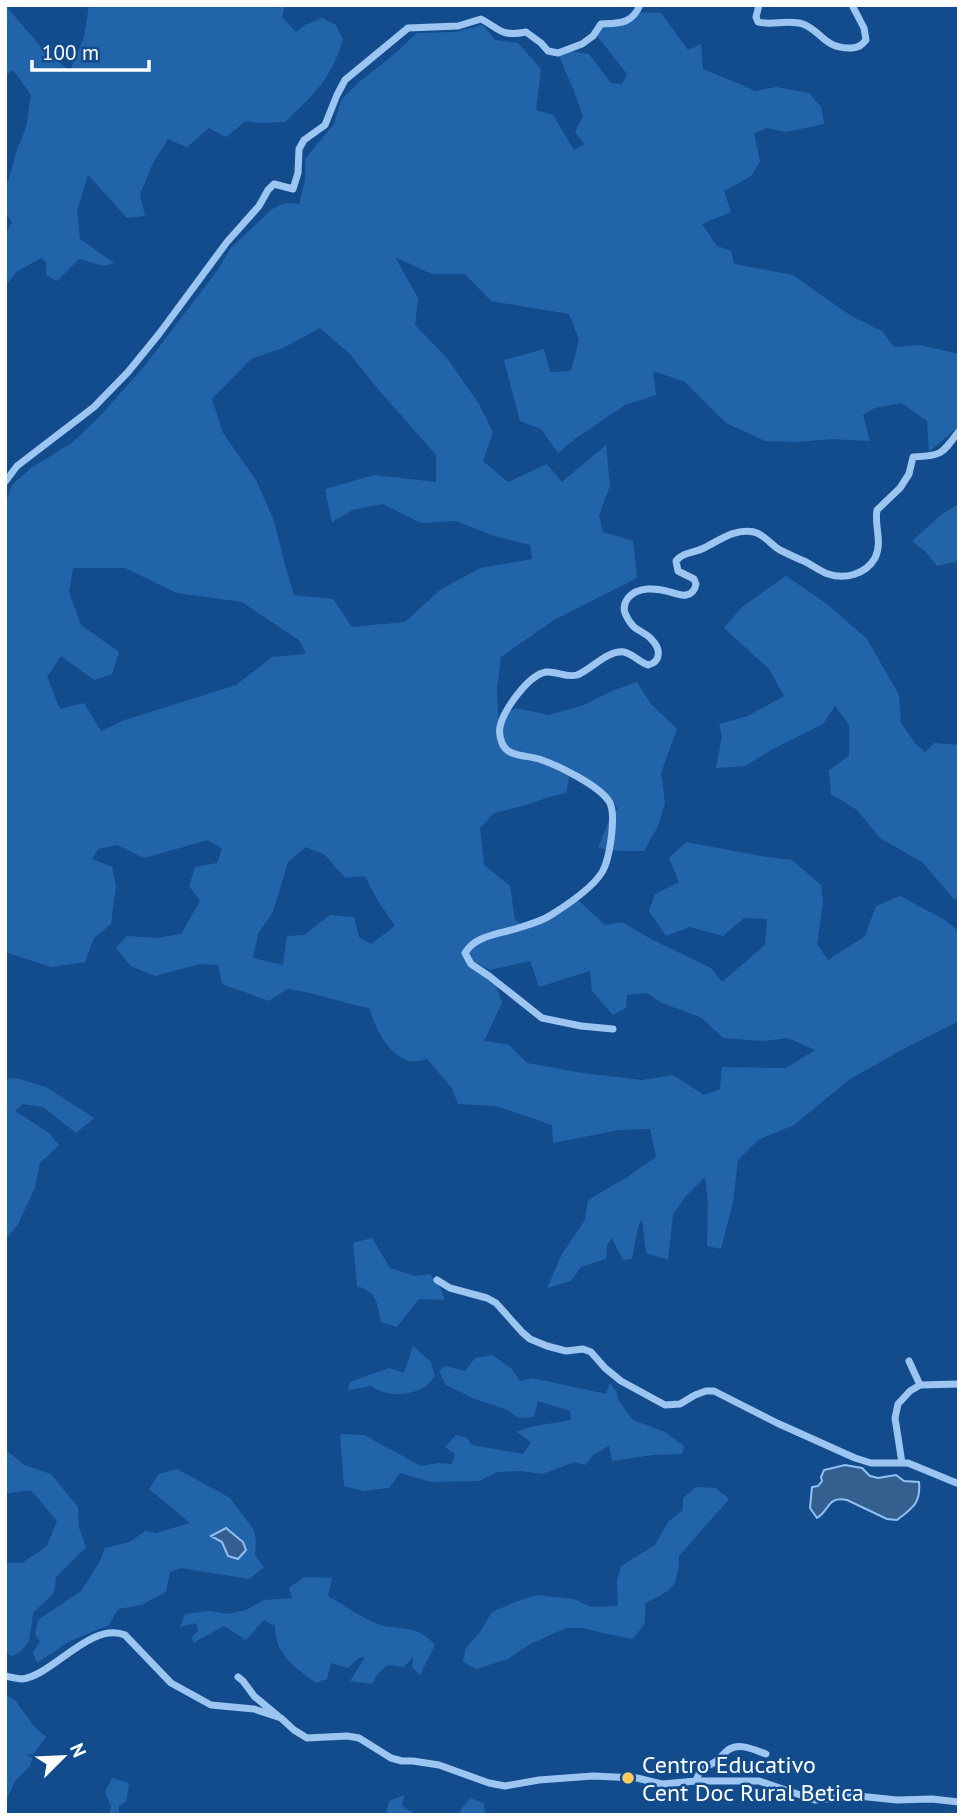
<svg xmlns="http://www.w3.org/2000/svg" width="964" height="1820" font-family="'PT Sans',sans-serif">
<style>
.green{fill:#2264aa;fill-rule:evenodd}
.water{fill:#355f8f;stroke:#8fc1f4;stroke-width:2}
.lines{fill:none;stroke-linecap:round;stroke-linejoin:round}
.minor{stroke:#9dc5f1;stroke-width:7}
.poi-dot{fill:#ffcb5c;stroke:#134c8d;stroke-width:2.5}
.labels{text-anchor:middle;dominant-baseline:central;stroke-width:5;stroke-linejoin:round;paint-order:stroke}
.poi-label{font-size:24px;fill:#fff;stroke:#134c8d;text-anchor:start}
</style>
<rect width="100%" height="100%" fill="#134c8d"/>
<!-- green -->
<path class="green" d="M5,5L43,49L70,71L84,37L89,5H285L282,17L296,32L305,25L322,18L336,25L343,40C330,81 315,93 285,122L259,123L246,121L226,137L209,128L187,147L168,139L153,163L140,194L145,216L127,218L88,175L77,211L80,239L114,263L104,266L79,259L57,281L46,275V262L41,258L16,272L5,287V234L12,222L5,212V184L9,179L17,149L26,128L31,95L13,70L5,76Z
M633,12L661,13L688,50L701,44L703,69L756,91L776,87L809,93L821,107L824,124L786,132L767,128L754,133L760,162L751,176L724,191L731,212L702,224L717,246L731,251L734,264L793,275L851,316L882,331L894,347L920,345L959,354V426L929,452L927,421L901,403L875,408L863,415L870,441L832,439L796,442L765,441L726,423L685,382L653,371L656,395L625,405L576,438L558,453L541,429L520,421L504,360L544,349L550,372L571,371L579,340L569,314L491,301L465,274H432L395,257L418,298L415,325L447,358L479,404L493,432L483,461L508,482L547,464L562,482L606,445L610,486L599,515L603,532L633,541L637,578L554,620L501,657L497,688L498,717L516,708L549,715L584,705L610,692L637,682L651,704L677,729L661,773L665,803L658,826L644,851H619L598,848L611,815L618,809C607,788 591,780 570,772L566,793L549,797L523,806L494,813L480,828L484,865L510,886L515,920L526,929L577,899L605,925L622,922L651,939L711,968L722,982L765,945L767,919L744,918L723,936L690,927L666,936L649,911L655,894L679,882L669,858L686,842L761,856L792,860L821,885L823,903L817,944L828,960L865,936L876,906L900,896L945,920L959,932V1021L907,1047L850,1079L794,1125L758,1140L738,1160L733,1202L721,1249L707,1246L708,1204L705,1177L686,1196L673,1214L668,1260L646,1253L642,1219L638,1227L632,1259L623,1260L612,1238L607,1245L606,1259L581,1267L571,1281L547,1288L562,1254L585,1220L588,1200L627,1177L656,1157L650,1129L619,1130L553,1143L552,1125L496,1106L458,1104L452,1088L427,1059C422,1060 415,1062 410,1061C387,1055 376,1028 369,1008C341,1003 315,992 287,989L269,1001L222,984L218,965L200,964L155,976L131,966L116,948L127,936L156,938L181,934L200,901L189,886L195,867L217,863L222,849L208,840L144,858L117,845L98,849L92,859L112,867L116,886L111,924L94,938L85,962L51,967L5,952V505L12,485L31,468L73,442L99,417L143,368L217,271L230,249L272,209L285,203L299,204L305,180V159L334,124L341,100L359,82L392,56L417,33L455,32L483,25L495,40L518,43L541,69L536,110L553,115L574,150L584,144L575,132L583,116L574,91L556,49L589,54L611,83L622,84L627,74L594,32L597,22L621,19ZM320,328L350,354L377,388L436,455V482L374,475L325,489L332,522L352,510L383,504L421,523L456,521L494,536L530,545L532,559L480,568L440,590L405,622L352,627L333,599L294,595L286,569L274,521L256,480L223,433L212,399L251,359L283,348ZM73,568H125L177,593L242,602L299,640L306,654L272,657L236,685L125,720L101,731L84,703L60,709L47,677L61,656L94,680L112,674L119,652L81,625L69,592ZM306,847L325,855L345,878L365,876L376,898L395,926L371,944L359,937L354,917L330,915L304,935L287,936L283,965L253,958L258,934L273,912L288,862ZM472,960L490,970L530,961L539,987L590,971L592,991L613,1015L626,1008L627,995L647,993L660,1002L702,1018L723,1038L763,1041L788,1038L815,1050L786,1068L722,1067L720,1089L704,1095L673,1075L642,1080L583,1073L527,1063L509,1045L484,1041L502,1003L496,985Z
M959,504V561L937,566L925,551L912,541L942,514Z
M786,576L827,604L867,639L899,695L901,723L915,743L925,752L934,743L959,745V901L953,898L922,862L880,838L857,810L831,794L829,770L849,756V725L835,706L823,724L771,750L745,766L716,768L722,736L719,724L748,716L784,696L769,669L724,628L742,607Z
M16,1078L46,1087L94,1118L76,1133L43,1107L23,1104L15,1111L49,1133L59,1145L40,1163L35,1187L18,1224L5,1241V1079Z
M372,1238L390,1268L415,1276L430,1274L440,1287L445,1300L419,1299L397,1327L381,1322C377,1303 378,1293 357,1286L353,1243Z
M413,1346L431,1362L435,1376C432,1379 430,1383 427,1385C412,1397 386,1397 371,1386L348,1390L350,1382L389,1368L404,1373Z
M492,1355L511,1368L520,1381L532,1378L606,1394L610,1383L617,1393L618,1400L633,1420L665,1432L684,1446L682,1454L653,1455L612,1461L609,1446L594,1454L585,1465L574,1462L543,1474L520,1471L497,1472L479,1481L431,1482L400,1473L389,1488L363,1491L344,1486L340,1434L364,1435L421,1466L438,1463L452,1464L455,1454L445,1447L456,1435L467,1438L472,1445L523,1454L531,1442L517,1432C534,1424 553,1424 571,1420L570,1411L538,1401L534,1417L519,1418L505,1409L475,1399L446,1385L439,1371L445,1366L465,1371L475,1358Z
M5,1449L24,1465L51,1474L78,1507L79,1528L86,1547L56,1577L54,1593L33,1613L29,1642L21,1651L12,1656L5,1653V1562L22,1563L47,1546L57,1521L31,1490L5,1494Z
M177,1469L230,1498L254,1530L256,1541L255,1555L264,1567L249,1579L181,1568L170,1572L166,1592L141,1605L118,1609L109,1625L70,1641L37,1663L33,1652L40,1642L35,1634L38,1620L81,1591L99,1563L105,1548L130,1542L145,1531L156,1533L190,1523L149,1489L159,1474ZM212,1536L246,1550L238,1559L228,1556L222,1542Z
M696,1487L716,1488L729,1499L679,1556C678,1588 672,1590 645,1603V1623L633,1639L603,1633L583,1628H566L530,1644L508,1659L476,1669L463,1662L465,1649L480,1632L492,1612L515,1602L537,1595L574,1599L591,1607L618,1606L617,1581L621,1566L655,1545L668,1522L683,1510V1498Z
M304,1577L332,1578L328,1596C343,1604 357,1615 373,1622C396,1633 414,1621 435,1645L420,1675L412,1667L413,1657L404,1667L387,1665L377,1675L372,1684L350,1681L365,1657L359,1658L348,1668L331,1663L327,1679L316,1683C295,1667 275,1655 275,1626L264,1620L246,1640L224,1626L193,1643L192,1637L198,1631L196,1623L180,1627L185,1614L209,1611L228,1614L246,1610L264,1600L292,1598L289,1588Z
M5,1694L15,1700L33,1725L46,1737L34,1753L30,1766L15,1781L5,1803Z
M112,1778L129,1783L126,1802L119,1806V1815H109L111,1807L105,1792Z
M404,1795L402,1806L417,1815H386L389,1801Z
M470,1798L484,1803L485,1815H460V1811Z"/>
<!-- water -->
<path class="water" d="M845,1465L862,1468L870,1476L878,1478L896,1475L904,1481L919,1482C921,1504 912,1508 897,1520L887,1519L847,1500C827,1496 830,1510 817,1518L810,1508L812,1487L818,1486L822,1481L821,1477L824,1470Z
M226,1528L243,1542L246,1550L238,1559L228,1556L222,1542L211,1536Z"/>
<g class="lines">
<!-- minor -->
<path class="minor" d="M759,5L756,17L758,22C772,26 788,19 803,24C823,32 824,49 852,48C859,47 861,46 866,40L864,28L852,5
M5,482L17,466L94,407L128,372L159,334L227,242L259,206L268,190L274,184L293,189L298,173L299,149L304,140L325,125L337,95L345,80L408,28L458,26L481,19C500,29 501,37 526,32L541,43L548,51L558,53L582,44L593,36L601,24C620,23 632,24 640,5
M613,1029L581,1026L542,1018L489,976L471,964L465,953C476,934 503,934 521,927C531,924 542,921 551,915C567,905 599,884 605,866C610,853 616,816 610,803C601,786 557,765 539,759C526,755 507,757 502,743C500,738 499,732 500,727C503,711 528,675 546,672C556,671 567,678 577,675C592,669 607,650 624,652C633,654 639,662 648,665C661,662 661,649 652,640C648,634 640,632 634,627C630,623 627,618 625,613C623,607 625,602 628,598C638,586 657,588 670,592C675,593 681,596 686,595C692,594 695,590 696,584L694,579L678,571L676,561C683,552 694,553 704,548C720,540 735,528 754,532C764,534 771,545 780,550C788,554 796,558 804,561C812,565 820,571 828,574C845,580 866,574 875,558C883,542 874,526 877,510L900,488L909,474L913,457C942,456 942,454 959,431
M437,1280L450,1288L487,1298L496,1303L522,1332L530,1339L547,1346L566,1351L583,1349L591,1352L605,1368L621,1381L665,1405L680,1404L695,1395L706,1391H714L777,1423L855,1458L871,1463H908L959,1484
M909,1361L920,1385
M902,1463L895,1418L898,1404L910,1391L920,1385L959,1384
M5,1676C10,1677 17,1679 22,1679C52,1676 91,1621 125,1635L171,1683L211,1705L254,1709L281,1718L294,1730L307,1738L347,1736L359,1738L391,1758L402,1761H413L439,1765L489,1783L505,1786L539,1780L593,1776L637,1778L662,1784L696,1781H759L815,1800L858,1796L897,1800L932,1799L959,1802
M238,1677L243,1681L254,1696L278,1716
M696,1781C700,1768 705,1768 715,1762C720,1759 723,1754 728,1750C740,1742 754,1750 766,1754"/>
</g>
<!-- markers -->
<circle class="poi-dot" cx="628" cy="1778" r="7"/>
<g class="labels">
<!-- poi labels -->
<g class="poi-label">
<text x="642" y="1764">Centro Educativo<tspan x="642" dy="28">Cent Doc Rural Betica</tspan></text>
</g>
</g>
<!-- border -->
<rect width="964" height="1820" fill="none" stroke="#ffffff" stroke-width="14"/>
<!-- north arrow -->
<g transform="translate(63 1757) rotate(66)" stroke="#134c8d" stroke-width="5" paint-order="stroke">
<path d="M0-5L12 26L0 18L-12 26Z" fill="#ffffff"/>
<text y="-10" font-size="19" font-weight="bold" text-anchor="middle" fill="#ffffff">N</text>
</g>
<!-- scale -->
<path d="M32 60v10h117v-10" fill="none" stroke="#ffffff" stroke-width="3.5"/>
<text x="42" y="60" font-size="21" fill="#ffffff" stroke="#134c8d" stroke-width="5" paint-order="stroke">100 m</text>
</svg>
